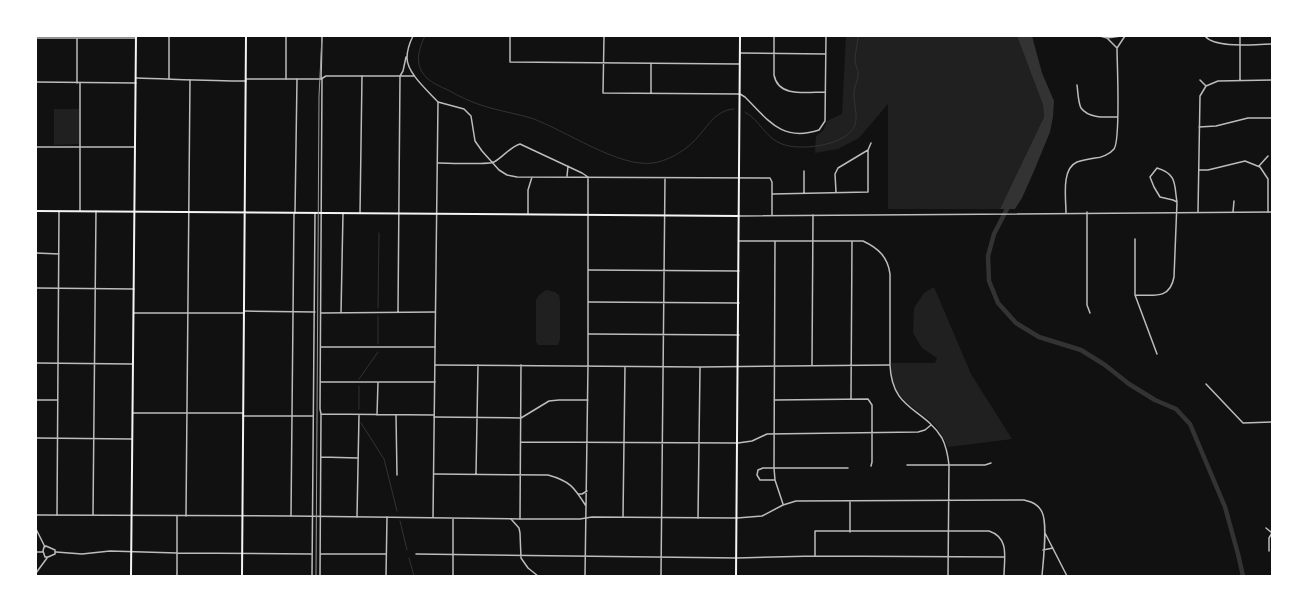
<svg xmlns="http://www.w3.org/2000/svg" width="1308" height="612" font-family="'Crimson Pro',serif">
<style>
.green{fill:#202020}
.water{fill:#333}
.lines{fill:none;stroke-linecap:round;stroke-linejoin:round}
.stream{stroke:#333;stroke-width:1}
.river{stroke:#333;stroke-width:4.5}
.minor{stroke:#bcbcbc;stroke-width:1.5}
.tertiary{stroke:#bcbcbc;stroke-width:1.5}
.secondary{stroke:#f5f5f5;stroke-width:2}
.primary{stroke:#f5f5f5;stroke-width:2}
.rail{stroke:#9a9a9a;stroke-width:1}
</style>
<rect width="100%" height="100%" fill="#111"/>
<!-- green -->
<path class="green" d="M846,36H1017L1043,105L1044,117L1000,209H888V104L859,138L838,149L815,153L816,136L823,131L827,121L842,114Z
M54,109H79V144L54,145Z
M934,287L971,374L1012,439L948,447C944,438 939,430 933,423C920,411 903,404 895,387C891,380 892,371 891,363H935L937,358L922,348L913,333L914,308L924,293Z
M546,290L555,292L559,295L560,301V339L558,345H538L536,342V300L539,295Z"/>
<!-- water -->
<path class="water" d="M1017,36H1032L1042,73L1054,101L1053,117L1050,132L1034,171L1022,198L1015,209H1000L1044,117L1043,105Z"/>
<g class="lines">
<!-- stream -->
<path class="stream" d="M425,36C418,50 414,66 427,78C432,83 441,87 448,90C460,97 473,103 487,107C501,111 517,114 531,118C565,130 619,168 653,163C667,161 683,152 693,142C706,130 714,110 734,109
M745,112C760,120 765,138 782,144C800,151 841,146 853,129C860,119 853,103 854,93C854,86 858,81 858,75C859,70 855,66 855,60C855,52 858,44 858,36
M378,308L379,233
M378,316V344
M359,379L378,352
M359,409V386
M361,423L384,459L397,511
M400,521L407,550
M409,558L414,576"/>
<!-- river -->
<path class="river" d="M1009,205L994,234L988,256L989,281L998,303L1016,323L1039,337L1081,350L1105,365L1129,384L1155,400L1176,409L1190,424L1225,507L1238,554L1243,576"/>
<!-- minor -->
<path class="minor" d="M510,36V62L739,64
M604,36L603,93L740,94L745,97C769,121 782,142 819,130L825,121L826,36
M774,36V75C778,98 808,92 825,92
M1100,36L1107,38L1121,36
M1205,36C1215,49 1256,44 1272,44
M36,38H136
M1107,38L1117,48L1125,36
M740,53L826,54
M169,79V36
M286,79V36
M321,79L322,36
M1200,80L1206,86
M1240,80V36
M77,83V38
M1077,85C1078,92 1078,102 1081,108C1089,119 1107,117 1118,117
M651,93V63
M438,102L464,109L471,116L475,141L482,151L499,170L507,175L517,177L770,178L772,182V215
M1199,127L1216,126L1248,118H1272
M36,147H135
M438,163C447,163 489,165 494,162C503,157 510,147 520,144L582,173L588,177V365L585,576
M1259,166L1268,156
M1157,168C1178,174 1174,186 1177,202L1173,200L1160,197L1154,187L1150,177Z
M1199,170H1208L1245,161L1260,167L1268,179V212
M567,176L568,166
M836,192L835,174L838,168L868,150
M804,193V171
M772,194L868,192V150L871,143
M80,211V83
M1087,212V305L1090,313
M1198,212L1200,96L1206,86L1218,81L1272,80
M1233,212L1234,201
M360,213L362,76
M1066,213C1066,198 1061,169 1077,162C1083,160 1089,159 1095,158C1101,158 1110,154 1114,149C1121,140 1117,64 1117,48
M528,214V190L532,177
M1135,239V295L1157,354
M739,241H863C878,248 888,257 890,274V365C892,411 923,407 942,438C946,446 948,456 949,465L948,576
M775,241L774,468L775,480L783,504
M36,253L59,254
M589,270L739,271
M36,288L134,289
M1135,295C1153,295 1170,300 1174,277L1177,202
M589,302L739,303
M244,311L315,312
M398,312L400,76
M134,313H244
M321,313L435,312
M341,313L343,213
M589,334L739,335
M321,347H435
M36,363L132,364
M435,365L700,367L889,365
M812,366L813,215
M321,382H435
M1206,384L1243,423L1272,422
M851,399L852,241
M36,400H58
M774,400L868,399L872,405V462L871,466
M133,413H243
M321,414L434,415
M377,415L378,382
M396,415L397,475
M243,416H313
M434,417L521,418L549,401L559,400H588
M36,438L132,439
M521,442L738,443L752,441L767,434L918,432L925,430L931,425
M321,457L358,458
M907,465H985L991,463
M434,474L548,475C570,481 574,487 586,506
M476,474L478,365
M774,480H760L757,475L758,470L763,468H848
M578,494H582L587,491
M850,501V532
M57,515L59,211
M93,515L96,211
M186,516L190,80
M291,516L294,214L295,213L297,79
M357,517L359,415
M623,517L625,367
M698,518L700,368
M737,518L762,516L783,505L796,501L1024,500C1032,502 1038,504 1042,512C1048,524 1043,562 1042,576
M511,519L519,528L520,533L521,558L528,568L538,576
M520,519L521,365
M1266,528L1272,533
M36,529L45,547
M1045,533L1067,576
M46,546L55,550V554L48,557H45L43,551L44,547Z
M1043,550L1053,548
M1269,551V538L1272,533
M36,552H43
M56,552L82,554L110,551L177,553L311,554
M320,554H386
M416,554L737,558L815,556L1004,557
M815,556V531H989C1010,538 1004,558 1004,576
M36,573L47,558
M177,576V516
M312,576L315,213
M320,576L321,414L320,409L322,78
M386,576L387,517
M661,576L665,178"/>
<!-- tertiary -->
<path class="tertiary" d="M413,36C410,42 407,51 407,58C407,73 428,91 438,102L433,518
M400,76L403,71L406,57
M136,78C172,79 209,81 246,81
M246,79H321L326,76H414
M36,82L136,83
M739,216L1272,212
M36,515L291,516L520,519H580L592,517L736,518
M453,519V576"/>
<!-- secondary -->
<path class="secondary" d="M36,211L739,216
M242,576L246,36
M736,576L740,36"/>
<!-- primary -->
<path class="primary" d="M131,576L136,36"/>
<!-- rail -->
<path class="rail" d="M316,576L319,96L322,36"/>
</g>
<!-- border -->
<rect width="1308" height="612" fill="none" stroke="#ffffff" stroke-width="74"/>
</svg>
